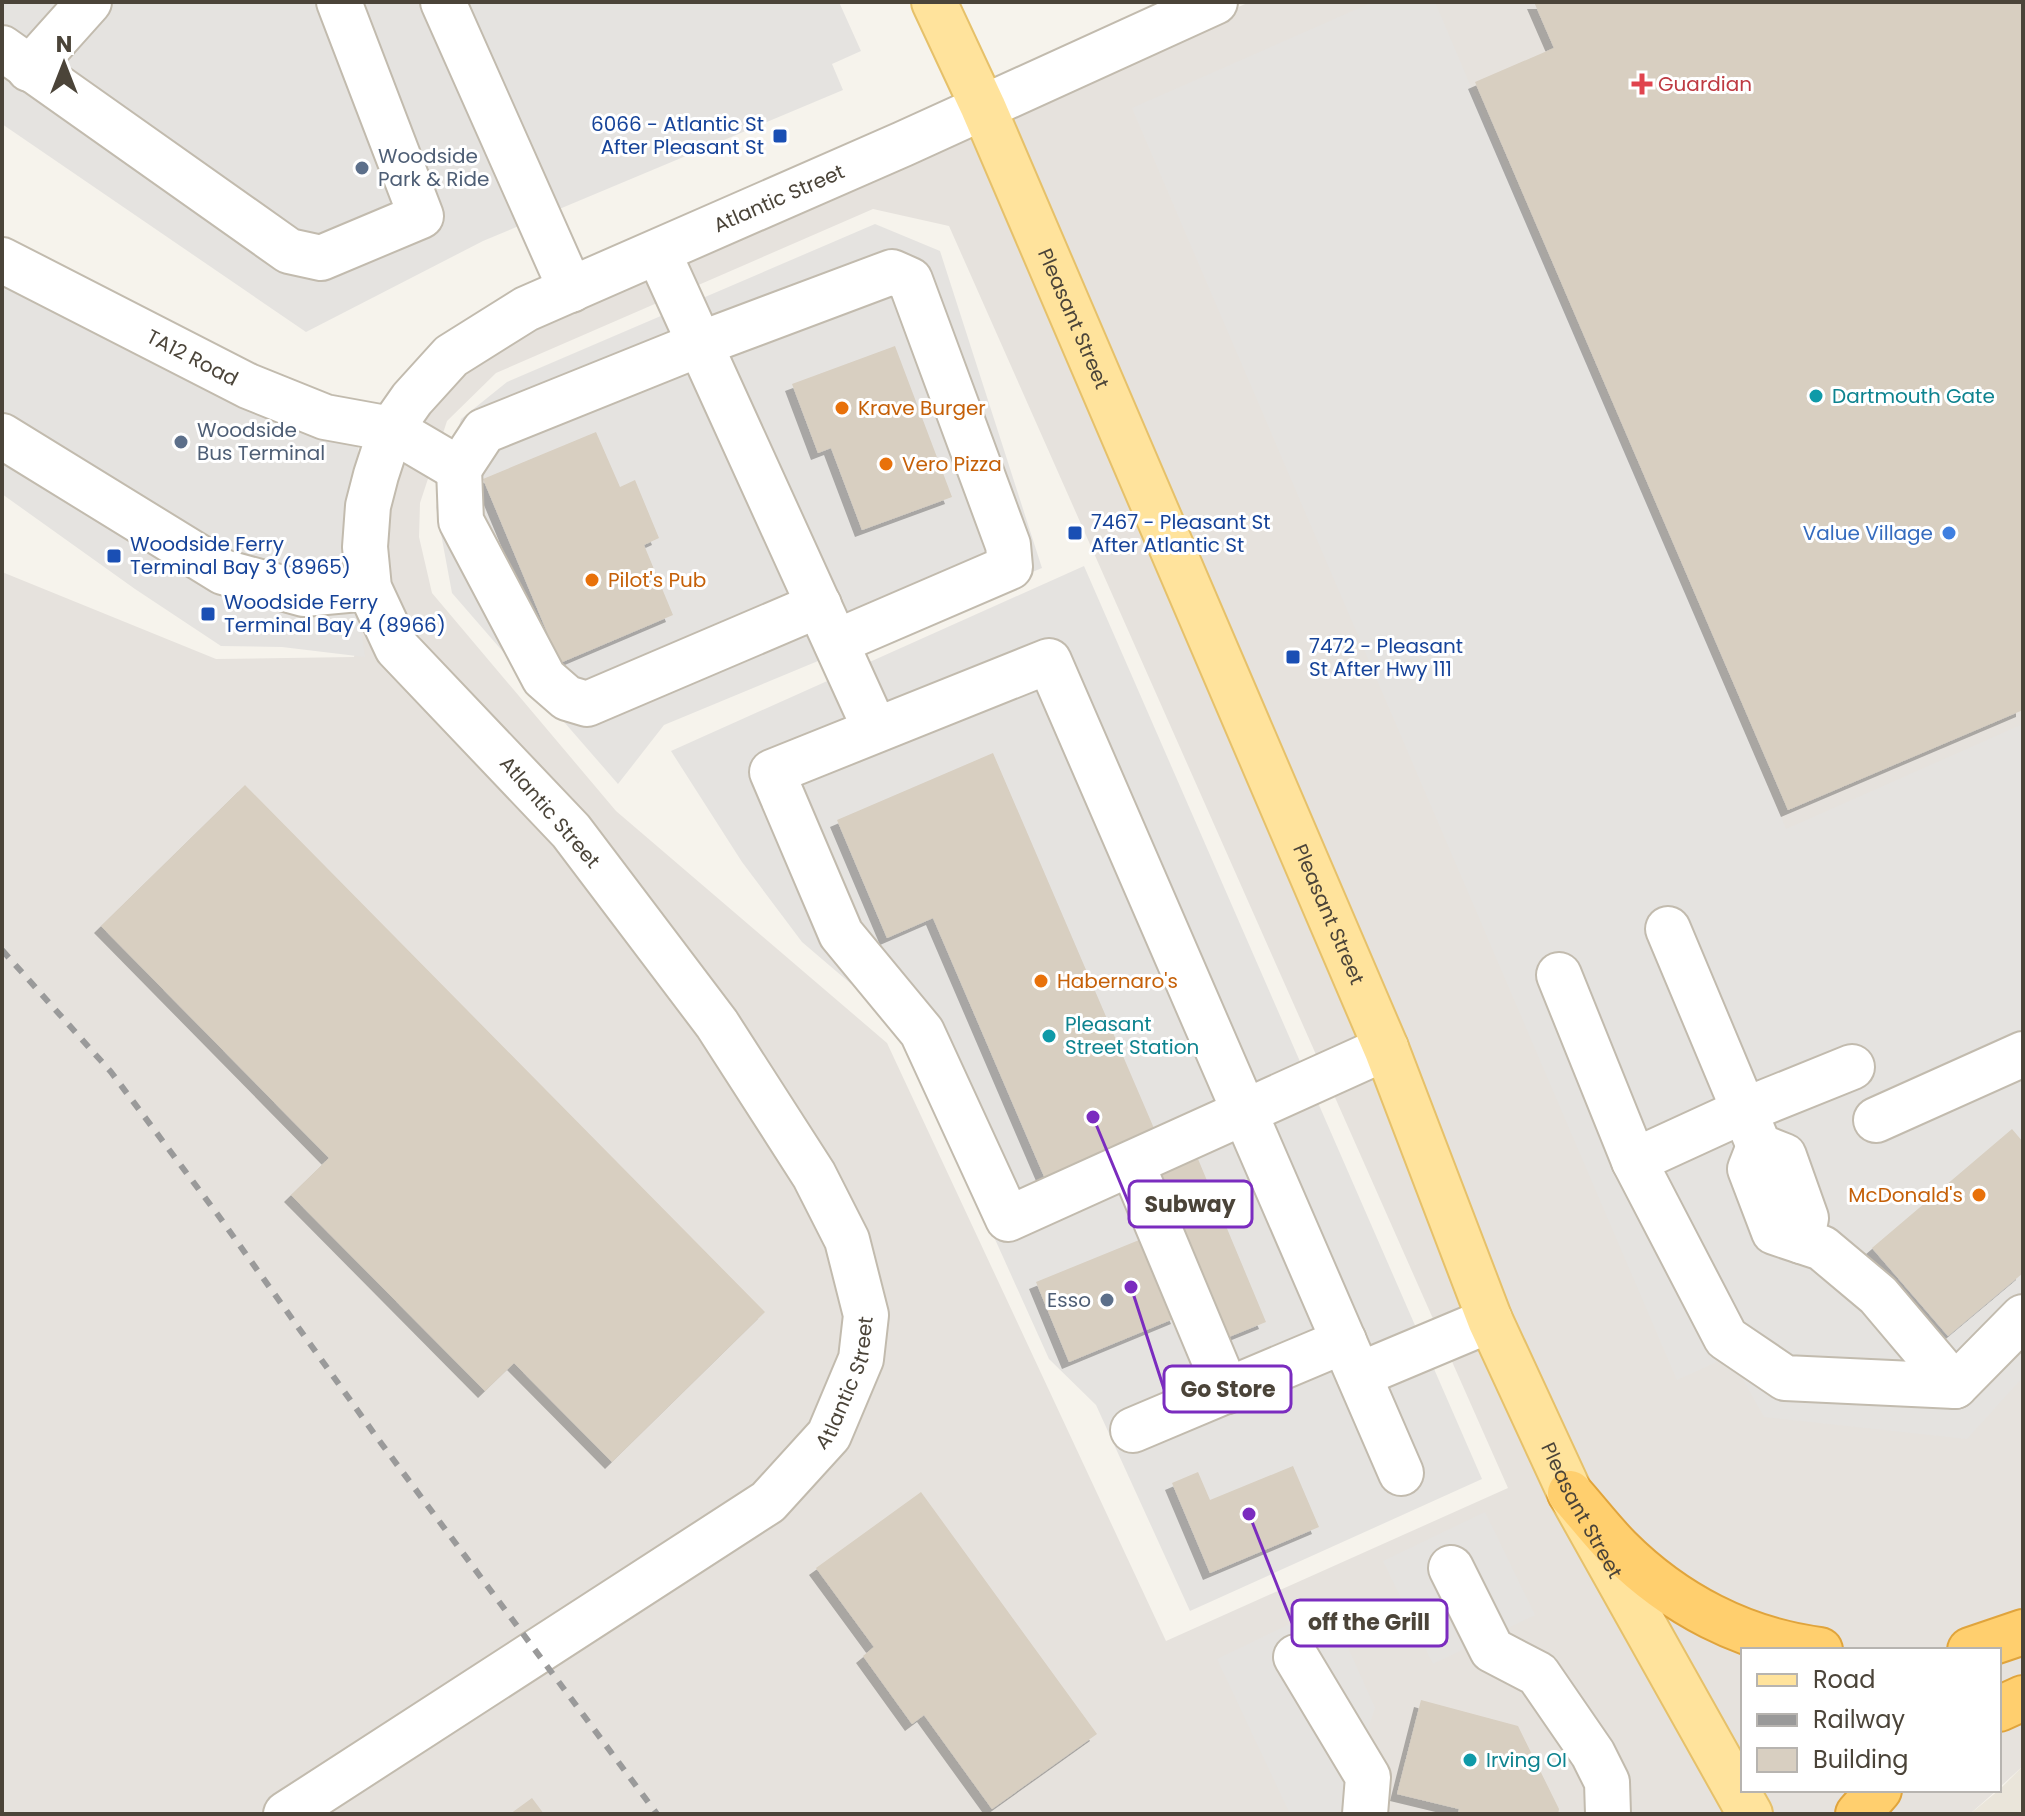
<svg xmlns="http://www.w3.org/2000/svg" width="2025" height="1816" font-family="Poppins,sans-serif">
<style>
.residential{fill:#eae5da}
.industrial{fill:#e6e2dd;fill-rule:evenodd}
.parking{fill:#e5e3e0}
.building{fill:#d8cfc1;filter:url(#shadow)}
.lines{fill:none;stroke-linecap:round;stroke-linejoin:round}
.minor-casing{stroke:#c2bbae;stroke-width:48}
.major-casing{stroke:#e6c16a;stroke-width:48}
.highway-casing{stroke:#e0a43c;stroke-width:48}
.minor{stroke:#fff;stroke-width:44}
.major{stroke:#ffe39c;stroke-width:44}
.highway{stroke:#ffcf6e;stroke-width:44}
.rail{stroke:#9a9a9a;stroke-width:6;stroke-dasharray:10 10;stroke-linecap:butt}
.health-dot{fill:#e0444e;stroke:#fff;stroke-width:3}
.transit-dot{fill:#1a4fb4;stroke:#fff;stroke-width:3}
.service-dot{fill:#5c6f8a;stroke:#fff;stroke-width:3}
.culture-dot{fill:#0f9aa8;stroke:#fff;stroke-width:3}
.food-dot{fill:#e8710a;stroke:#fff;stroke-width:3}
.shop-dot{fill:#3f7fe0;stroke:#fff;stroke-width:3}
.labels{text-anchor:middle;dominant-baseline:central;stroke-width:6;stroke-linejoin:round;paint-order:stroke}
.health-label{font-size:20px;fill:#be3a42;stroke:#fff;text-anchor:start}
.transit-label{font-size:20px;fill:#164399;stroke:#fff;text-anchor:start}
.service-label{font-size:20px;fill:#4e5e75;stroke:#fff;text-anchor:start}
.street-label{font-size:20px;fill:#4b4439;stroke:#fff}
.culture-label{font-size:20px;fill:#0d838f;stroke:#fff;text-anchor:start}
.food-label{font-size:20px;fill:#c56008;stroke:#fff;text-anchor:start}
.shop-label{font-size:20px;fill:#366cbe;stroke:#fff;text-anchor:end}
.leader{fill:none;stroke:#7b2cbf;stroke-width:3}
.callout-dot{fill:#7b2cbf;stroke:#fff;stroke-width:3}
.callout{fill:#fff;stroke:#7b2cbf;stroke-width:3}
.callout-label{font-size:22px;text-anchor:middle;font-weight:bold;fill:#4b4439}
</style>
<defs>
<filter id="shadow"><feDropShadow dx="-7" dy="7" stdDeviation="0" flood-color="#0004"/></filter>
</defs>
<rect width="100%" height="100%" fill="#f6f3ec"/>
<!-- residential -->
<path class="residential" d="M2023,1766V1814H1970L1999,1790Z"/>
<!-- industrial -->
<path class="industrial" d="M1250,2H2023V1766L1999,1788V1650H1743V1790H1997L1970,1814H2V572L216,659L354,657L365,600L373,487L425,349L541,303ZM873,209L949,226L1508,1488L1166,1641L887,1043L616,811L432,593L419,537L420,503L447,421L496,373Z"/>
<!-- parking -->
<path class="parking" d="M2,2H839L861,51L832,64L843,90L483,241L306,332L2,124Z
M1373,2H1435L1786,829L2023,724V1377L1967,1439L1764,1417L1730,1356L1677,1380L1132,108Z
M875,224L940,251L1042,568L664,725L618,784L452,593L436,507L461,419L507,382Z
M2,236L199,346L360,419L352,569L365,657L282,647L221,646L135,589L2,494Z
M1084,566L1482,1479L1190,1611L1096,1405L1049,1359L898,1024L802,942L742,862L671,751Z
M1485,1512L1535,1615L1433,1664L1383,1561Z
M1329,1605L1375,1708L1341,1810L1333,1814H1290L1217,1659Z"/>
<!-- building -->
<path class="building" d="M1534,2H2023V710L1788,810L1475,82L1554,48Z
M895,346L952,497L862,530L831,448L818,453L792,384Z
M596,432L620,487L635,480L659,538L644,545L673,615L560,663L483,479Z
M993,753L1156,1133L1046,1181L933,918L887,938L837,820Z
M245,785L765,1312L612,1462L514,1363L485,1391L291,1195L329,1158L101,926Z
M2012,1129L2023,1142V1273L1948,1336L1872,1248Z
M1198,1159L1266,1322L1219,1341L1150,1179Z
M1144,1238L1178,1317L1069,1362L1036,1282Z
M1293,1466L1319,1527L1210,1573L1172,1483L1198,1472L1210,1500Z
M921,1492L1097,1734L992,1809L924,1715L912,1724L863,1656L874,1647L816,1568Z
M1421,1700L1518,1726L1559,1809L1558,1814H1458L1459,1809L1397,1794Z
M532,1798L544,1814H510Z"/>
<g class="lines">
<defs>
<g id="minor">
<path d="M443,2L571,290"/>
<path d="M2,48L289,251L321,258L421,216L339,2"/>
<path d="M29,69L89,2"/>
<path d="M658,252L875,729"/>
<path id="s1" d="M2,260L248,386L325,417L391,429L459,469L484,431L700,344L892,272L910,280L1008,545L1010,567L836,642"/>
<path d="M2,436L223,572L304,594L369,588"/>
<path d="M459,469L461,521L544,678L567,698L587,704L819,605"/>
<path d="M1668,929L1759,1146L1784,1156L1806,1218L1801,1241"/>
<path d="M1559,975L1634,1161L1726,1338L1785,1378L1955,1386L2023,1317"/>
<path d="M1386,1048L1008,1219L922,1032L841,934L772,772L1049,661C1166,932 1284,1202 1401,1473"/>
<path d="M1876,1120L2023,1054"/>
<path d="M1759,1146L1750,1169L1774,1232L1822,1248L1878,1295L1955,1386"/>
<path d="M1634,1161L1743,1111L1852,1067"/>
<path d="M1132,1164L1227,1391"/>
<path d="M1359,1375L1490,1320"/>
<path d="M1133,1430L1344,1341"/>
<path d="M1451,1568L1492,1650L1538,1674L1593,1754L1607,1782L1608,1814"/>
<path d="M1296,1657L1368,1777L1365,1814"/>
<path id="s2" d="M286,1814L768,1502L829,1435L861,1359L866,1315L847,1240L814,1175L717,1024L571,831L397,648L369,588L365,547L368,506L376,475L391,429L412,399L451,356L526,309L903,144L1215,2"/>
</g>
<g id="major">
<path id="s3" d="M934,2L983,107L1386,1048L1490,1320L1570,1493L1750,1814"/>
</g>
<path id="highway" d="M1570,1493C1587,1512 1602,1532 1619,1549C1674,1604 1743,1640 1820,1650
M1970,1650L2023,1632
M1999,1709L2023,1698
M1858,1814L1879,1790"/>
</defs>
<!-- minor casing -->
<use href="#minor" class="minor-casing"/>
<!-- major casing -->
<use href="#major" class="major-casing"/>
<!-- highway casing -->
<use href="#highway" class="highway-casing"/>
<!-- minor -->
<use href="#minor" class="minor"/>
<!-- major -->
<use href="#major" class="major"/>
<!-- highway -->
<use href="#highway" class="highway"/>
<!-- rail -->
<path class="rail" d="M2,950L111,1072L218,1215L378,1439L657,1814"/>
</g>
<!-- markers -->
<path class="health-dot" d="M1638 72h8v8h8v8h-8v8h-8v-8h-8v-8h8z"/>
<g class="transit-dot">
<rect x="772" y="128" width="16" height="16" rx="4"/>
<rect x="1067" y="525" width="16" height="16" rx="4"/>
<rect x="106" y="548" width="16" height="16" rx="4"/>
<rect x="200" y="606" width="16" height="16" rx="4"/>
<rect x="1285" y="649" width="16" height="16" rx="4"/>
</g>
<g class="service-dot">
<circle cx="362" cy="168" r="8"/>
<circle cx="181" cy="442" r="8"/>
<circle cx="1107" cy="1300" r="8"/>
</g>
<g class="culture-dot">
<circle cx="1816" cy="396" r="8"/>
<circle cx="1049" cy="1036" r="8"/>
<circle cx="1470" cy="1760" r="8"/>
</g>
<g class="food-dot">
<circle cx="842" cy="408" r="8"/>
<circle cx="886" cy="464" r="8"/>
<circle cx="592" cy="580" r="8"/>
<circle cx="1041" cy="981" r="8"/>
<circle cx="1979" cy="1195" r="8"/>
</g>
<circle class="shop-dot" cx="1949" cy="533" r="8"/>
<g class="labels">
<!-- health labels -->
<g class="health-label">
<text x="1658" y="84">Guardian</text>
</g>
<!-- transit labels -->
<g class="transit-label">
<text x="764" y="124" text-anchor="end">6066 - Atlantic St<tspan x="764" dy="23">After Pleasant St</tspan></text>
<text x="1091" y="522">7467 - Pleasant St<tspan x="1091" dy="23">After Atlantic St</tspan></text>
<text x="130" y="544">Woodside Ferry<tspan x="130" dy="23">Terminal Bay 3 (8965)</tspan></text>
<text x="224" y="602">Woodside Ferry<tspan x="224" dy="23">Terminal Bay 4 (8966)</tspan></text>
<text x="1309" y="646">7472 - Pleasant<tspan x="1309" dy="23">St After Hwy 111</tspan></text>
</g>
<!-- service labels -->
<g class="service-label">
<text x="378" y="156">Woodside<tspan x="378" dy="23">Park &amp; Ride</tspan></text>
<text x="197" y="430">Woodside<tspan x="197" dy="23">Bus Terminal</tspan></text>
<text x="1091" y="1300" text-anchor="end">Esso</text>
</g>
<!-- street labels -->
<g class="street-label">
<text stroke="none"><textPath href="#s2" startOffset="2304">Atlantic Street</textPath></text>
<text stroke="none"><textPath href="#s3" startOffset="346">Pleasant Street</textPath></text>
<text stroke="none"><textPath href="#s1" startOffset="214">TA12 Road</textPath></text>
<text transform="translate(550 812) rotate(49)">Atlantic Street</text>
<text stroke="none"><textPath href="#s3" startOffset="994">Pleasant Street</textPath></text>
<text stroke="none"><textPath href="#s2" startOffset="720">Atlantic Street</textPath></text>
<text stroke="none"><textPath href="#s3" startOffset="1642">Pleasant Street</textPath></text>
</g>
<!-- culture labels -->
<g class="culture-label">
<text x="1832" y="396">Dartmouth Gate</text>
<text x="1065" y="1024">Pleasant<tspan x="1065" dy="23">Street Station</tspan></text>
<text x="1486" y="1760">Irving OI</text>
</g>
<!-- food labels -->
<g class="food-label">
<text x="858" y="408">Krave Burger</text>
<text x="902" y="464">Vero Pizza</text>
<text x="608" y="580">Pilot's Pub</text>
<text x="1057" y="981">Habernaro's</text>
<text x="1963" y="1195" text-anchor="end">McDonald's</text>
</g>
<!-- shop labels -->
<g class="shop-label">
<text x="1933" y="533">Value Village</text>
</g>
</g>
<!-- callouts -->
<path class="leader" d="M1093 1117L1129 1204M1131 1287L1164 1389M1249 1514L1292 1623"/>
<g class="callout-dot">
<circle cx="1093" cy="1117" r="8"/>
<circle cx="1131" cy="1287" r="8"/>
<circle cx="1249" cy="1514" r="8"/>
</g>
<g class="callout">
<rect x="1129" y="1181" width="123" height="46" rx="8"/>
<rect x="1164" y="1366" width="127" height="46" rx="8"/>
<rect x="1292" y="1600" width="155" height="46" rx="8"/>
</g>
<g class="callout-label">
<text x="1190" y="1212">Subway</text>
<text x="1228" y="1397">Go Store</text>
<text x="1369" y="1630">off the Grill</text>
</g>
<!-- border -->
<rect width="2025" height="1816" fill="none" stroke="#4b4439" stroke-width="8"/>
<!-- legend -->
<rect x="1741" y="1648" width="260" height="144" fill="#ffffff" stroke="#b7b4b0" stroke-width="2"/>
<rect x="1757" y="1674" width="40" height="12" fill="#ffe39c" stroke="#b7b4b0" stroke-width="2"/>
<text x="1813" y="1688" font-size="24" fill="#4b4439">Road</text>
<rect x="1757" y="1714" width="40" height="12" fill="#9a9a9a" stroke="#b7b4b0" stroke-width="2"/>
<text x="1813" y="1728" font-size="24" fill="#4b4439">Railway</text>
<rect x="1757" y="1748" width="40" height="24" fill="#d8cfc1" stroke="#b7b4b0" stroke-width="2"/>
<text x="1813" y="1768" font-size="24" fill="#4b4439">Building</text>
<!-- north arrow -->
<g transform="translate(64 64)" stroke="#ffffff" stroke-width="6" paint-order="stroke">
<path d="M0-6L14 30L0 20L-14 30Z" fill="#4b4439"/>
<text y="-12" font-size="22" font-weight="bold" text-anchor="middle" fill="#4b4439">N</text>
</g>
</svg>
